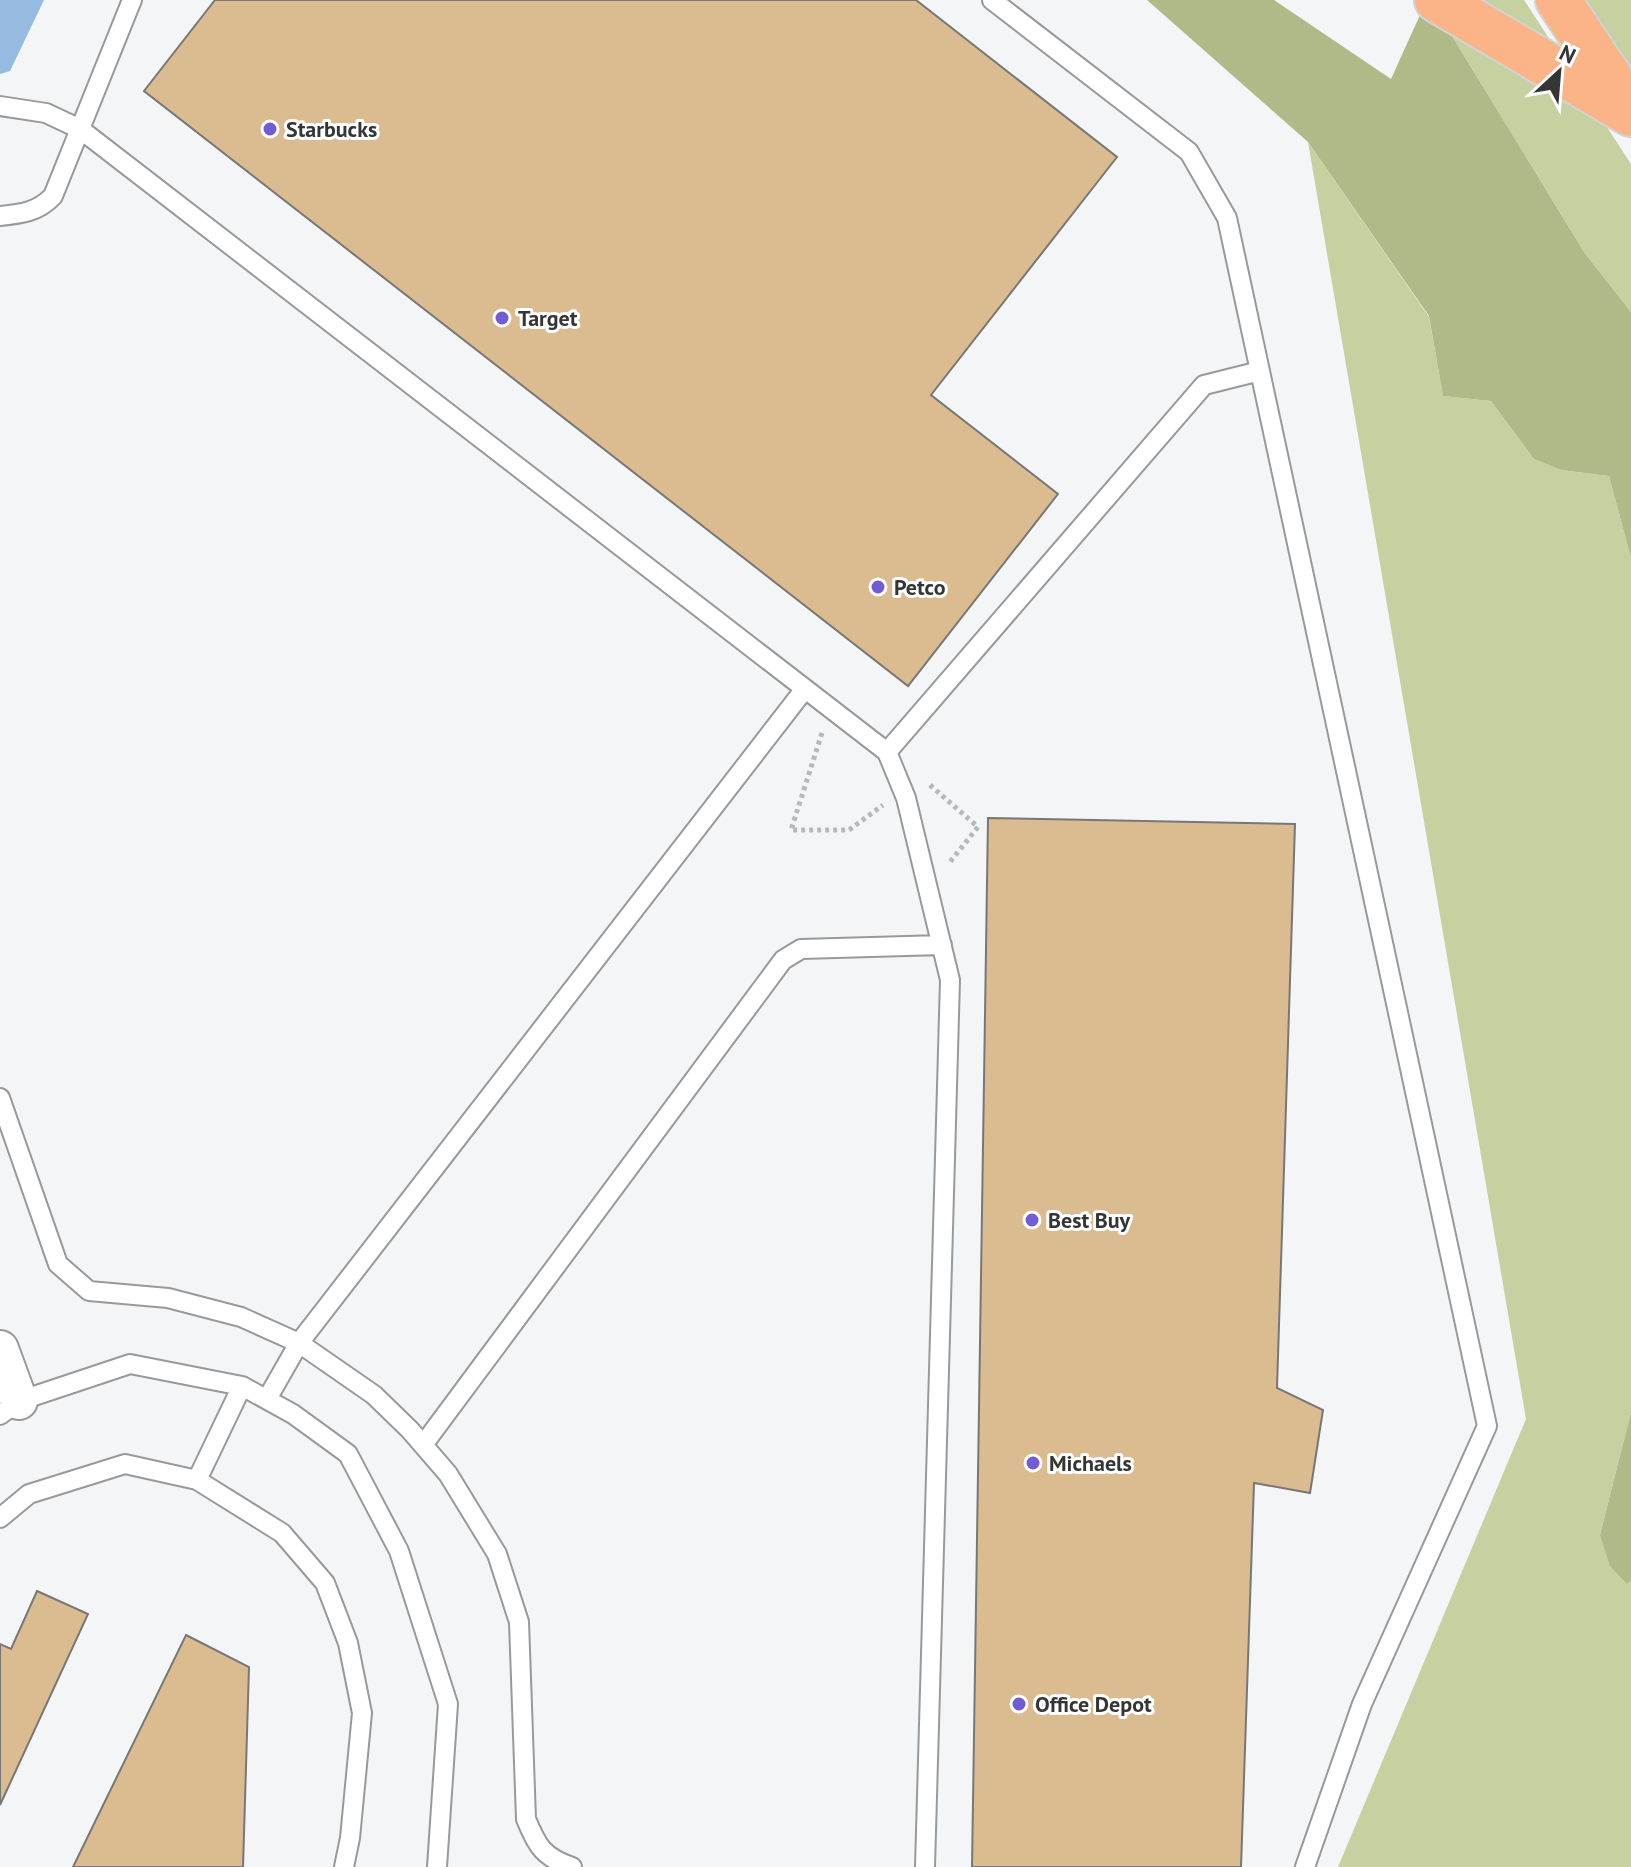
<svg xmlns="http://www.w3.org/2000/svg" width="1631" height="1867" font-family="'PT Sans',sans-serif">
<style>
.green{fill:#c7d0a0}
.forest{fill:#b0ba89}
.water{fill:#96bae0}
.building{fill:#dbbb90;stroke:#787776;stroke-width:2}
.lines{fill:none;stroke-linecap:round;stroke-linejoin:round}
.service-casing{stroke:#98999a;stroke-width:22}
.minor-casing{stroke:#98999a;stroke-width:40}
.motorway-casing{stroke:#d2d3d3;stroke-width:48}
.path{stroke:#b7b8b9;stroke-width:5;stroke-dasharray:4 4;stroke-linecap:butt}
.service{stroke:#fff;stroke-width:18}
.minor{stroke:#fff;stroke-width:36}
.motorway{stroke:#fbb487;stroke-width:44}
.poi-dot{fill:#725bd5;stroke:#fff;stroke-width:3}
.labels{text-anchor:middle;dominant-baseline:central;stroke-width:6;stroke-linejoin:round;paint-order:stroke}
.poi-label{font-size:22px;font-weight:bold;fill:#343535;stroke:#fff;text-anchor:start}
</style>
<rect width="100%" height="100%" fill="#f4f5f6"/>
<!-- green -->
<path class="green" d="M1457,0H1524L1631,164V312L1584,252L1452,36Z
M1582,0H1631V74Z
M1308,142L1429,317L1443,396L1491,401L1534,459L1561,470L1609,476L1631,558V1412L1600,1535L1627,1584L1631,1581V1867H1338L1526,1419Z"/>
<!-- forest -->
<path class="forest" d="M1147,0H1274L1391,79L1420,15L1452,36L1584,252L1631,312V558L1609,476L1561,470L1534,459L1491,401L1443,396L1429,316L1308,142Z
M1631,1412V1581L1627,1584L1610,1566L1600,1535Z"/>
<!-- water -->
<path class="water" d="M0,0H44L10,71L0,74Z"/>
<!-- building -->
<path class="building" d="M215,0H916L1117,157L931,395L1058,494L908,686L144,91Z
M988,818L1295,824L1277,1388L1323,1410L1310,1493L1254,1483L1241,1867H972Z
M37,1591L88,1614L0,1805V1644L11,1649Z
M186,1635L249,1667L243,1867H73Z"/>
<g class="lines">
<defs>
<path id="service" d="M992,0L1189,152L1227,218L1487,1426L1362,1704L1305,1867
M0,106L46,113L80,129L887,752L906,798L950,980L925,1867
M0,216C21,214 38,212 53,196L132,0
M887,752L1204,385L1260,371
M0,1098L58,1264L89,1291L168,1298L241,1317L299,1343L267,1399
M0,1415L19,1401L130,1364L242,1386L293,1414L348,1454L399,1551L448,1704L437,1867
M423,1445L783,960L801,949L942,945
M197,1480L242,1386
M0,1518L29,1494L125,1464L197,1480L282,1533L325,1583L348,1643L362,1713L350,1838L344,1867
M572,1867C543,1857 537,1846 526,1819L519,1622L497,1554L448,1474L410,1430L374,1395L299,1343L804,690"/>
<path id="minor" d="M0,1349L19,1401"/>
<path id="motorway" d="M1437,0L1631,114
M1558,0L1630,108"/>
</defs>
<!-- service casing -->
<use href="#service" class="service-casing"/>
<!-- minor casing -->
<use href="#minor" class="minor-casing"/>
<!-- motorway casing -->
<use href="#motorway" class="motorway-casing"/>
<!-- path -->
<path class="path" d="M822,733L791,830H849L883,805
M930,785L978,827L950,862"/>
<!-- service -->
<use href="#service" class="service"/>
<!-- minor -->
<use href="#minor" class="minor"/>
<!-- motorway -->
<use href="#motorway" class="motorway"/>
</g>
<!-- markers -->
<g class="poi-dot">
<circle cx="270" cy="129" r="8"/>
<circle cx="502" cy="318" r="8"/>
<circle cx="878" cy="587" r="8"/>
<circle cx="1032" cy="1220" r="8"/>
<circle cx="1033" cy="1463" r="8"/>
<circle cx="1019" cy="1704" r="8"/>
</g>
<g class="labels">
<!-- poi labels -->
<g class="poi-label">
<text x="286" y="129">Starbucks</text>
<text x="518" y="318">Target</text>
<text x="894" y="587">Petco</text>
<text x="1048" y="1220">Best Buy</text>
<text x="1049" y="1463">Michaels</text>
<text x="1035" y="1704">Office Depot</text>
</g>
</g>
<!-- north arrow -->
<g transform="translate(1559 72) rotate(26)" stroke="#ffffff" stroke-width="6" paint-order="stroke">
<path d="M0-6L14 30L0 20L-14 30Z" fill="#343535"/>
<text y="-12" font-size="22" font-weight="bold" text-anchor="middle" fill="#343535">N</text>
</g>
</svg>
